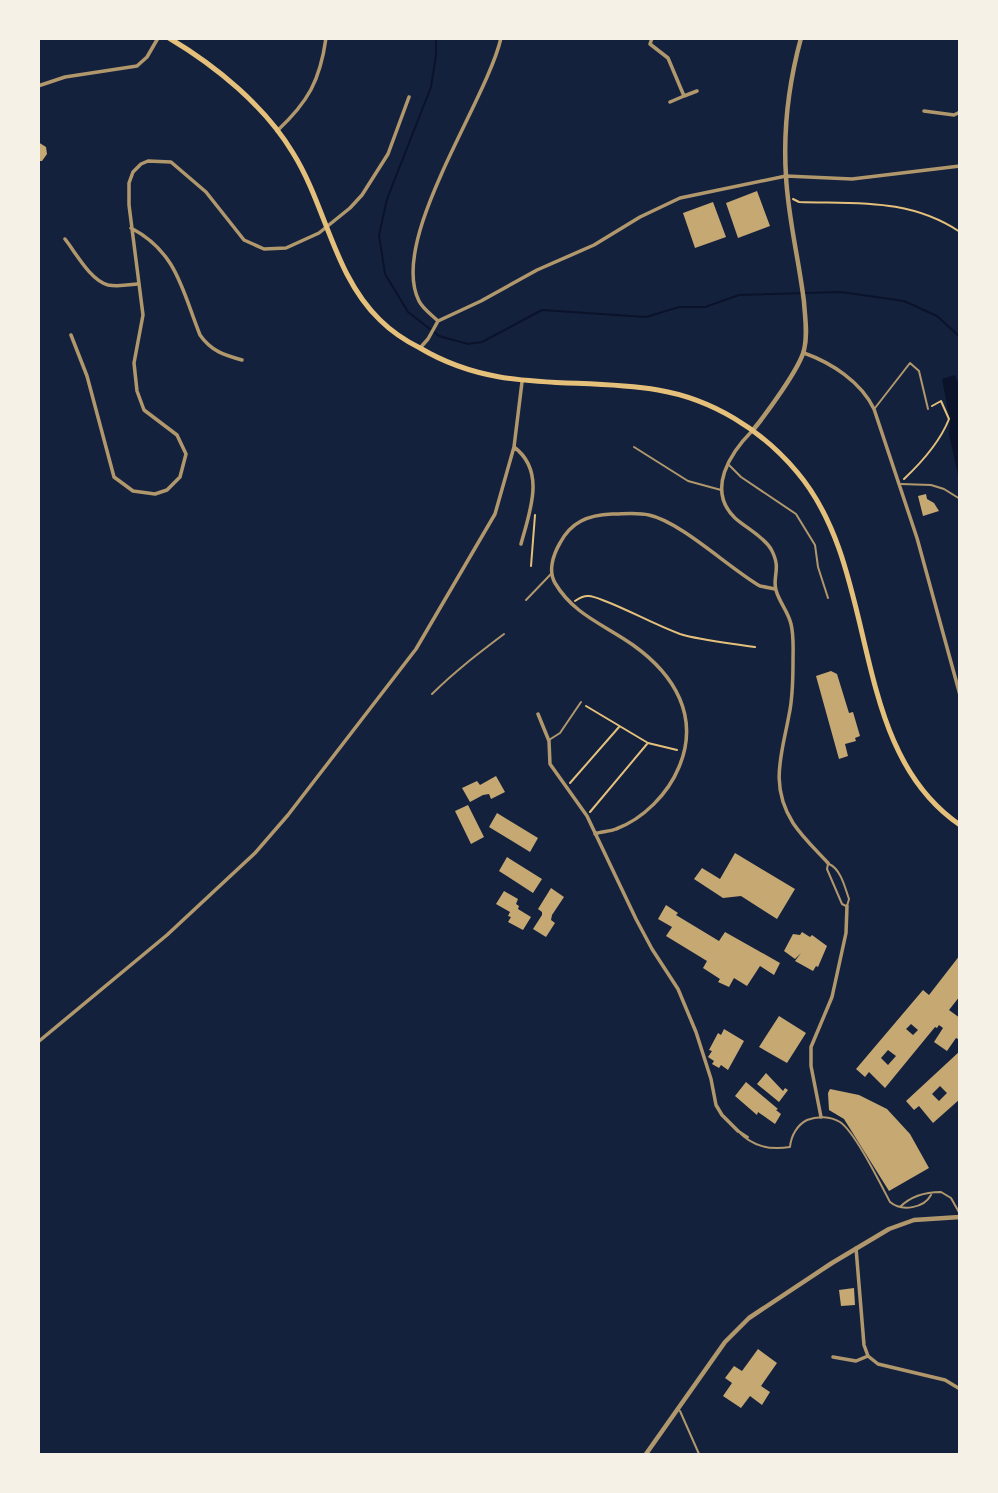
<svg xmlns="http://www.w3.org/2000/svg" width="998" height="1493" font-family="Mulish,sans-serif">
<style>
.water{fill:#0b132b}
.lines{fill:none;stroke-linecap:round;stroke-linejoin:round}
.stream{stroke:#0b132b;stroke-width:2}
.building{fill:#c6a872;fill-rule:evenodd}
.path{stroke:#e5c07b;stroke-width:2}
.service{stroke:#b1986c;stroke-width:2}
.minor{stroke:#b1986c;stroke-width:3.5}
.tertiary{stroke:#b1986c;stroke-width:4.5}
.secondary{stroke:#e5c07b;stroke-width:5}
</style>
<rect width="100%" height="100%" fill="#14213d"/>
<!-- water -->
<path class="water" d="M955,375L959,386V480L949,434L950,421L942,379Z"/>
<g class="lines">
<!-- stream -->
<path class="stream" d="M436,38V55L431,87L387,199L379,235L385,274L408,312L439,336L468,344L482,342L542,310L646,317L679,307H705L739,295L841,292L904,301L937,316L960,337"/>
</g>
<!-- building -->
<path class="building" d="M38,142L46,147L47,154L42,161H38Z
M757,191L770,226L738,238L726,203Z
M713,202L726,237L695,248L683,213Z
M926,494L927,499L934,503L939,511L923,516L918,496Z
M831,671L837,674L849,713L853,712L860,736L855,738L856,741L845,744L848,756L839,759L816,676Z
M496,776L505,792L491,799L489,794L483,795L470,802L462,788L477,781L480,785Z
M468,805L484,837L471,844L455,811Z
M497,813L538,838L530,852L489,827Z
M735,853L795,889L777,919L741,896L723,898L694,879L702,868L720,879Z
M507,857L542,879L533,893L499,871Z
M551,888L564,897L552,915L551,920L555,923L546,937L533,929L542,915V912L538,909Z
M504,891L518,899L516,904L519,906L518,909L531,917L523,930L508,922L511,917L508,916L510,912L496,904Z
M666,905L678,913L676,915L719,941L725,932L780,963L774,975L760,966L747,986L734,978L729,987L718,982L720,979L703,968L707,961L666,936L672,927L658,919Z
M802,932L810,937L812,935L827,946L818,967L816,966L813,971L795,961L801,953L795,959L784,951L793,934L800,935Z
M960,955V996L949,1010L960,1018V1040L956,1038L947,1051L934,1042L943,1028L939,1025L937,1028L935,1027L885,1088L869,1072L865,1077L856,1069L923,990L929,995ZM911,1024L918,1030L913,1035L906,1029ZM888,1050L896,1056L888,1065L881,1058Z
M779,1016L806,1033L787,1063L759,1047Z
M724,1029L744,1041L728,1070L721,1065L719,1068L712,1064L714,1061L708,1057L712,1051L709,1050L718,1033L721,1035Z
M960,1051V1099L933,1123L919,1106L914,1110L906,1101ZM940,1086L947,1093L939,1101L932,1094Z
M766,1073L783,1091L785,1088L788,1090L779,1102L757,1084Z
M746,1082L778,1109L776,1110L781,1114L775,1124L758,1112L757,1115L735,1096Z
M830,1089L859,1095L887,1109L910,1134L929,1168L889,1191L844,1119L829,1110L828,1093Z
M854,1288L855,1305L841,1306L839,1290Z
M758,1349L777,1363L761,1386L770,1392L762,1405L750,1396L741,1408L723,1396L732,1383L725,1378L734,1366L742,1371Z"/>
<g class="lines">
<!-- path -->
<path class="path" d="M793,199L799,202C857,204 909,198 960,232
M904,479C922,462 940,442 949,419L941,401L932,406
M531,566L535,515
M575,601C586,593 592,596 605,601C631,611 653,624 680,634C703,641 731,643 755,647
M586,706L648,743L677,750
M570,783L619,727
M590,812L647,744"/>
<!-- service -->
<path class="service" d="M875,408L910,363L919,371L928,409
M634,447L688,481L721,490
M729,465L741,477L796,514L815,545L818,567L828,598
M901,484L931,485L944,489L960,499
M526,600L551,574
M432,694C455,671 479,653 504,634
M549,740L560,733L581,702
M828,864L827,869L842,904L846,906
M829,864C841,869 845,888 849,899L847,906
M738,1131C753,1147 770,1150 790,1147C791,1136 797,1125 807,1120C817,1116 830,1116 840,1122C855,1132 880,1183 890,1202C902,1212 924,1208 931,1195
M739,1131L748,1137
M900,1207C912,1195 927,1192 941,1192L951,1198L960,1214
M680,1411L699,1454"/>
<!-- minor -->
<path class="minor" d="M652,38L650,44L668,58L684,96L670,102
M38,86L65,77L137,66L147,57L158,38
M684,96L697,91
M924,111L954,115L960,112
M277,131C308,102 320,81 326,38
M131,228C177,252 182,290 200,335C211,351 224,355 242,360
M65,239C76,253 90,280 108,285C118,287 128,285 137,284
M438,321C432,315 423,309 419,301C388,240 486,103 501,38
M71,335L87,376L114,477L133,491L155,494L167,490L180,477L186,454L177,435L144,410L137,391L134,363L143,315L129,205V183L133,172L141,164L148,161L171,162L206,192L244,240L264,249L286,248L319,233L350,208L362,195L388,154L409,97
M420,348L428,339L438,321L481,301L537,270L594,245L640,217L680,198L786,176L852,179L960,166
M804,353C832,363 861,382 874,409L917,538L960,695
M753,430C730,453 706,490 735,518C746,528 763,536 771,549C782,569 772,576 776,590C779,602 788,611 791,624C794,636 793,649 793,661C793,679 793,697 789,715C782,754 769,785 793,823C803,838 816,850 828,863
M514,447C546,471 530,511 521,544
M538,714L549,741L550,764L587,816L636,919L652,949L678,989L696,1032L711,1079L716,1105L722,1115L738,1131
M595,834C602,831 609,832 616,829C643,819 668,794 679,767C700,717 675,675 633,645C605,625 574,615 555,583C548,571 553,555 560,543C571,522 588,515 612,514C623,514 637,512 649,515C681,522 729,568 760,586L775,589
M38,1042L167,935L255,853L288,815L416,649L495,514L514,447L522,382
M821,1117L811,1066V1047L832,997L846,933L847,906
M856,1248L864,1345L868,1356L878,1364L945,1380L960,1389
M833,1357L856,1361L868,1356
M959,1454H960"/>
<!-- tertiary -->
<path class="tertiary" d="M753,430C766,414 800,368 804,350C808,334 805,318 804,302C799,260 788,218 786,176C783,130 789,82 801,38
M646,1454L725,1342L749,1318L832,1263L889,1229L914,1220L960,1217"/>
<!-- secondary -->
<path class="secondary" d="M169,38C216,66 265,106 293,153C326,206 334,276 380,320C391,331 406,341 420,348C499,395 574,376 658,390C712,399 762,430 797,472C882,572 846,747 960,825"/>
</g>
<!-- border -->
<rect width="998" height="1493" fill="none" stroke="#f6f1e7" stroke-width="80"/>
</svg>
